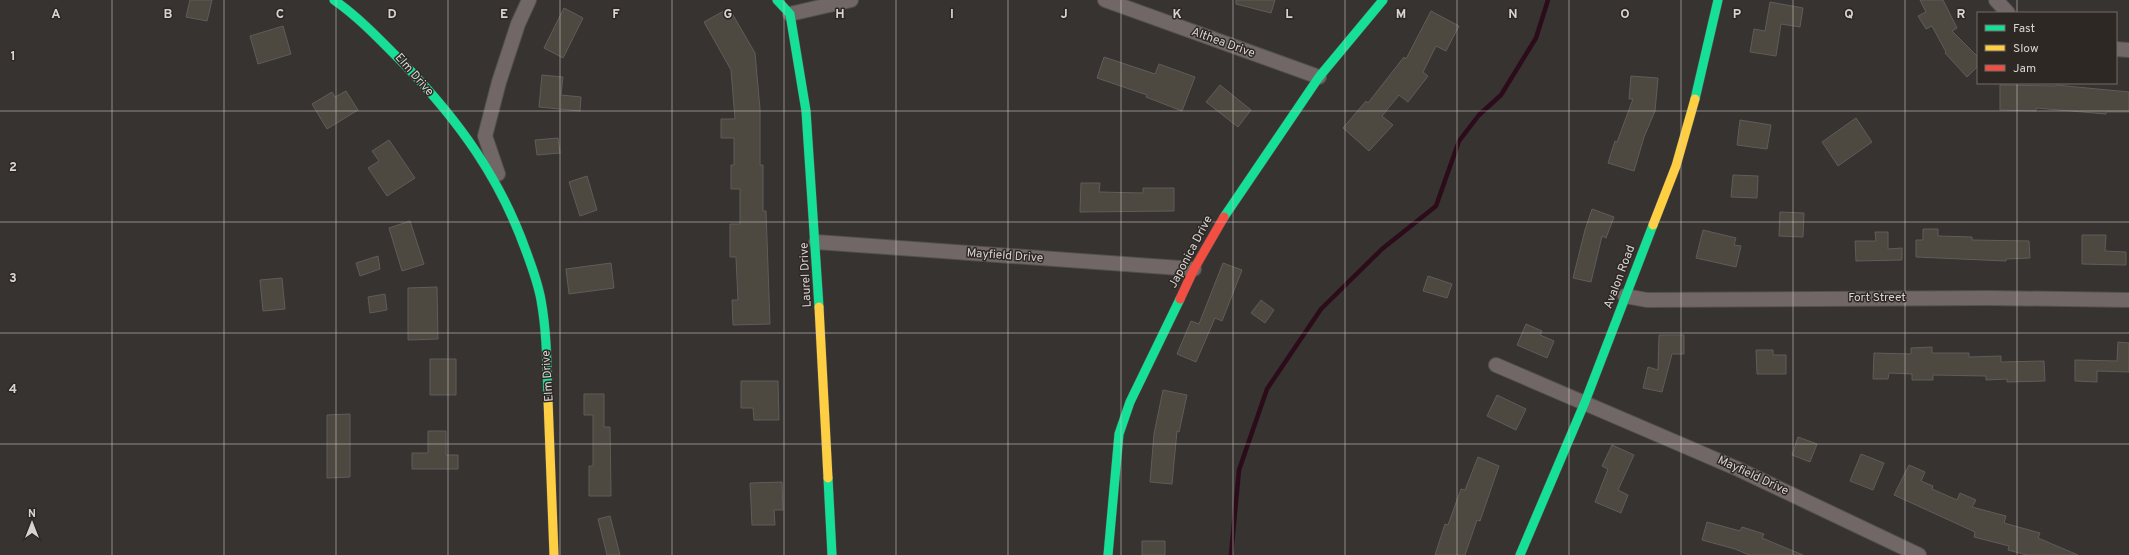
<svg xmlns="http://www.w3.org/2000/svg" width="2129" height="555" font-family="Overpass,sans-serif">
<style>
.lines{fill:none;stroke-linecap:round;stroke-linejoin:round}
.stream{stroke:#2c0c1a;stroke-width:4.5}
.building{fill:#4d4840;stroke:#5f5c5a}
.street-casing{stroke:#52504f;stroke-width:16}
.fast-casing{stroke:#52504f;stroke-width:10}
.slow-casing{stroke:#52504f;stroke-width:10}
.jam-casing{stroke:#52504f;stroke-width:10}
.street{stroke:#726767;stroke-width:14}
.fast{stroke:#16e098;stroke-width:9}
.slow{stroke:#ffcf43;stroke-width:9}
.jam{stroke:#f24e42;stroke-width:9}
.grid{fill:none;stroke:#d7d3d1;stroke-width:1;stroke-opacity:0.55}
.labels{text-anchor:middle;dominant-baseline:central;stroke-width:3;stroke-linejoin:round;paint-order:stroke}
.street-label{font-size:12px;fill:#d7d3d1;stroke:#2e2825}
.grid-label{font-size:13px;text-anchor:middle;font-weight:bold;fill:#d7d3d1;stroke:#2e2825;stroke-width:3;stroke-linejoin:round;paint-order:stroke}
</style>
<rect width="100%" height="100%" fill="#363331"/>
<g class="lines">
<!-- stream -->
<path class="stream" d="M1231,555L1239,470L1267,389L1321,309L1382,249L1436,206L1459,141L1479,115L1501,95L1536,38L1548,0"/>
</g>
<!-- building -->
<path class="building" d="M190,0H212L207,21L186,17Z
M1236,0H1275L1271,13L1236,4Z
M1920,0H1943L1957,28L1952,31L1978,57V66L1967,77L1945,53L1946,52L1932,26L1926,29L1918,16L1926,12Z
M1770,2L1803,8L1800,27L1781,24L1776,56L1750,52L1754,29L1765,31Z
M564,8L583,18L563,58L544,48Z
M729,8L755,53L760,109V165H763V211H766L770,324L733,325L732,300H738L736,257H730V224H740V189H731V165H734V138H721V119H735L731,70L704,22Z
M1431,11L1459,26L1446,51L1436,46L1423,72L1428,76L1408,102L1399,95L1382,116L1393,125L1369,151L1343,128L1366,101L1368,103L1404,57L1406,59Z
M283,26L291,54L258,64L250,36Z
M1104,57L1155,74L1159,64L1195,77L1182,111L1146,97L1147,95L1097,78Z
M542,75L563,77L561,95L581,97L580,111L539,107Z
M1631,76L1658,78L1655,111L1644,137L1634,171L1608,163L1615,141L1617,142L1633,99H1629Z
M1220,85L1251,110L1238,127L1206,102Z
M2000,85L2056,86V85L2129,92V112H2106V114L2036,108V111L2000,110Z
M346,91L358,110L327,129L312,104L332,92L335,97Z
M1856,118L1872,142L1838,166L1822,142Z
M1740,120L1771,125L1767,149L1737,145Z
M558,138L560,153L537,155L535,140Z
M389,140L415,178L387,196L368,168L379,161L372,151Z
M1733,175L1758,176L1757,198L1731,197Z
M587,176L597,210L580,216L569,182Z
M1081,183H1100L1099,192L1143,193V188H1174V211L1080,212Z
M1592,209L1614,217L1606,238L1602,236L1591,282L1573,278L1585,230Z
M1780,212L1804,213L1803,237L1779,236Z
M410,221L424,264L402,271L389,228Z
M1923,229H1938V236L1972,237V240L2029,241L2030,258L2006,259V261L1916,257V240H1923Z
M1703,230L1736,238L1734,245L1741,246L1736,267L1696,258Z
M1875,232H1888V249L1902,248V260L1856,261L1855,241H1876Z
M2082,235H2106L2105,251L2126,252V265L2082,264Z
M378,256L380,269L360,276L356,263Z
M611,263L614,288L569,294L566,269Z
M1223,263L1242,270L1222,321L1215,318L1196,362L1177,354L1191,321L1199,324Z
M1428,276L1452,284L1447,298L1423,291Z
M282,278L285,309L263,311L260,280Z
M437,287L438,339L408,340V288Z
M385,294L387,310L370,313L368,297Z
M1261,300L1274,310L1265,323L1251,313Z
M1526,324L1542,331L1540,335L1554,341L1547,358L1517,345Z
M1659,335H1684V354H1672L1662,392L1643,388L1648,367L1658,370Z
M2118,342L2129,343V372L2097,371V382L2075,381V360L2117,361Z
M1932,347V353H1969V357L2001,356V362L2044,361L2045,381L2007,382V379L1986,380V376L1933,375V380H1912V374L1889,373L1888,379H1873L1874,353L1911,354V348Z
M1756,350H1773V355H1786V374H1757Z
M430,359H456V395H430Z
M741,381H778L779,420H754L753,408H741Z
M1163,390L1187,395L1179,432L1177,431L1172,484L1150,482L1154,434Z
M584,394H604V427H610L611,496H589V466H593V415H584Z
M1497,395L1526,409L1516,430L1487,416Z
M350,414V477L327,478V415Z
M428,431H446V455H458V469H412V453H428Z
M1798,437L1817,444L1810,462L1792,455Z
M1612,445L1634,455L1618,490L1628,495L1621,513L1595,502L1608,469L1602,466Z
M1861,454L1884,463L1873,490L1850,481Z
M1478,457L1499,466L1480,521L1477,520L1465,555H1435L1445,524L1448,525L1461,489L1465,490Z
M1909,465L1925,472L1921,481L1933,486L1932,489L1957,500L1960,493L1976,500L1972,507L2006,516L2004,523L2040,533L2038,538L2078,555H2027L2008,550L2009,546L1974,537L1975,532L1894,495Z
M782,482L783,510H774L775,525H752L750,483Z
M610,516L620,555H607L598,519Z
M1707,522L1740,531L1742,527L1764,534L1762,538L1803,555H1749L1735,549L1702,540Z
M1142,541H1165V555H1142Z"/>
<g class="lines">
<defs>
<path id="street" d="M1105,0L1319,77
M1996,0L2008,13
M790,14L851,0
M2116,49L2129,50
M498,174L485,136L499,82L518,24L529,0
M816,242L1194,269
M1625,296L1647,300L1989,298L2129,300
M1496,365L1738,469L1919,555"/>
<path id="fast" d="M334,0C360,18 383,43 405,65C459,121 500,178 526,251C532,267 538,283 541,300C547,333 547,367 548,400
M777,0L790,14L806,111L819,307
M1695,99L1718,0
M1224,217L1319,77L1383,0
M828,478L832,555
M1108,555L1119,434L1130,402L1180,299
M1520,555L1585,402L1653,225"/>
<path id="slow" d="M1653,225L1676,166L1695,99
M819,307L828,478
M548,400L554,555"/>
<path id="jam" d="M1180,299L1194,269L1224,217"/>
</defs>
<!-- street casing -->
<use href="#street" class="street-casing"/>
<!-- fast casing -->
<use href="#fast" class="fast-casing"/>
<!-- slow casing -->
<use href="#slow" class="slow-casing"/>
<!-- jam casing -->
<use href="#jam" class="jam-casing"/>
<!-- street -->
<use href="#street" class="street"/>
<!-- fast -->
<use href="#fast" class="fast"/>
<!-- slow -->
<use href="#slow" class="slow"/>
<!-- jam -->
<use href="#jam" class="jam"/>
</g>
<!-- grid -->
<path class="grid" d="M112,0V555M224,0V555M336,0V555M448,0V555M560,0V555M672,0V555M784,0V555M896,0V555M1008,0V555M1121,0V555M1233,0V555M1345,0V555M1457,0V555M1569,0V555M1681,0V555M1793,0V555M1905,0V555M2017,0V13M2017,83V555M0,111H2129M0,222H2129M0,333H2129M0,444H2129"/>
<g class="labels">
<!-- street labels -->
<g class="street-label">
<text transform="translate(1223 43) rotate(20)">Althea Drive</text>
<text transform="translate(414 75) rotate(49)">Elm Drive</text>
<text transform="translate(1191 252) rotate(-62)">Japonica Drive</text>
<text transform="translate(1005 256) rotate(4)">Mayfield Drive</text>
<text transform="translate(806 275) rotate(-93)">Laurel Drive</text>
<text transform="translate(1620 277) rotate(-69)">Avalon Road</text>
<text x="1877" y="298">Fort Street</text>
<text transform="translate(548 376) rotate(-94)">Elm Drive</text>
<text transform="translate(1753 476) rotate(25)">Mayfield Drive</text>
</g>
</g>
<g class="grid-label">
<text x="56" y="18">A</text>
<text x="168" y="18">B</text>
<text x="280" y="18">C</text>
<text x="392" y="18">D</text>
<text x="504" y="18">E</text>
<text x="616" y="18">F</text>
<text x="728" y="18">G</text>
<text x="840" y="18">H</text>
<text x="952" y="18">I</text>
<text x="1064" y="18">J</text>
<text x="1177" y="18">K</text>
<text x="1289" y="18">L</text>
<text x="1401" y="18">M</text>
<text x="1513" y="18">N</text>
<text x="1625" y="18">O</text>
<text x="1737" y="18">P</text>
<text x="1849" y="18">Q</text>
<text x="1961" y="18">R</text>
<text x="13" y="60">1</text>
<text x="13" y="171">2</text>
<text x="13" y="282">3</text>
<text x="13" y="393">4</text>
</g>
<!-- legend -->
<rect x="1977" y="12" width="140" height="72" fill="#2e2825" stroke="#726c6a"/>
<rect x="1985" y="25" width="20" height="6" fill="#16e098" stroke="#726c6a"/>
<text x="2013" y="32" font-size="12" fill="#d7d3d1">Fast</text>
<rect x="1985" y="45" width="20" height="6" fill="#ffcf43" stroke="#726c6a"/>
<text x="2013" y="52" font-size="12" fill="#d7d3d1">Slow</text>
<rect x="1985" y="65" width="20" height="6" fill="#f24e42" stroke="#726c6a"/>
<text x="2013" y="72" font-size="12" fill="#d7d3d1">Jam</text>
<!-- north arrow -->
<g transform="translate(32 523)" stroke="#2e2825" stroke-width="3" paint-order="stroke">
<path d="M0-3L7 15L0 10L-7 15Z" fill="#d7d3d1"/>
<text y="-6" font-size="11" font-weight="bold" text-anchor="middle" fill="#d7d3d1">N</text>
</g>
</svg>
